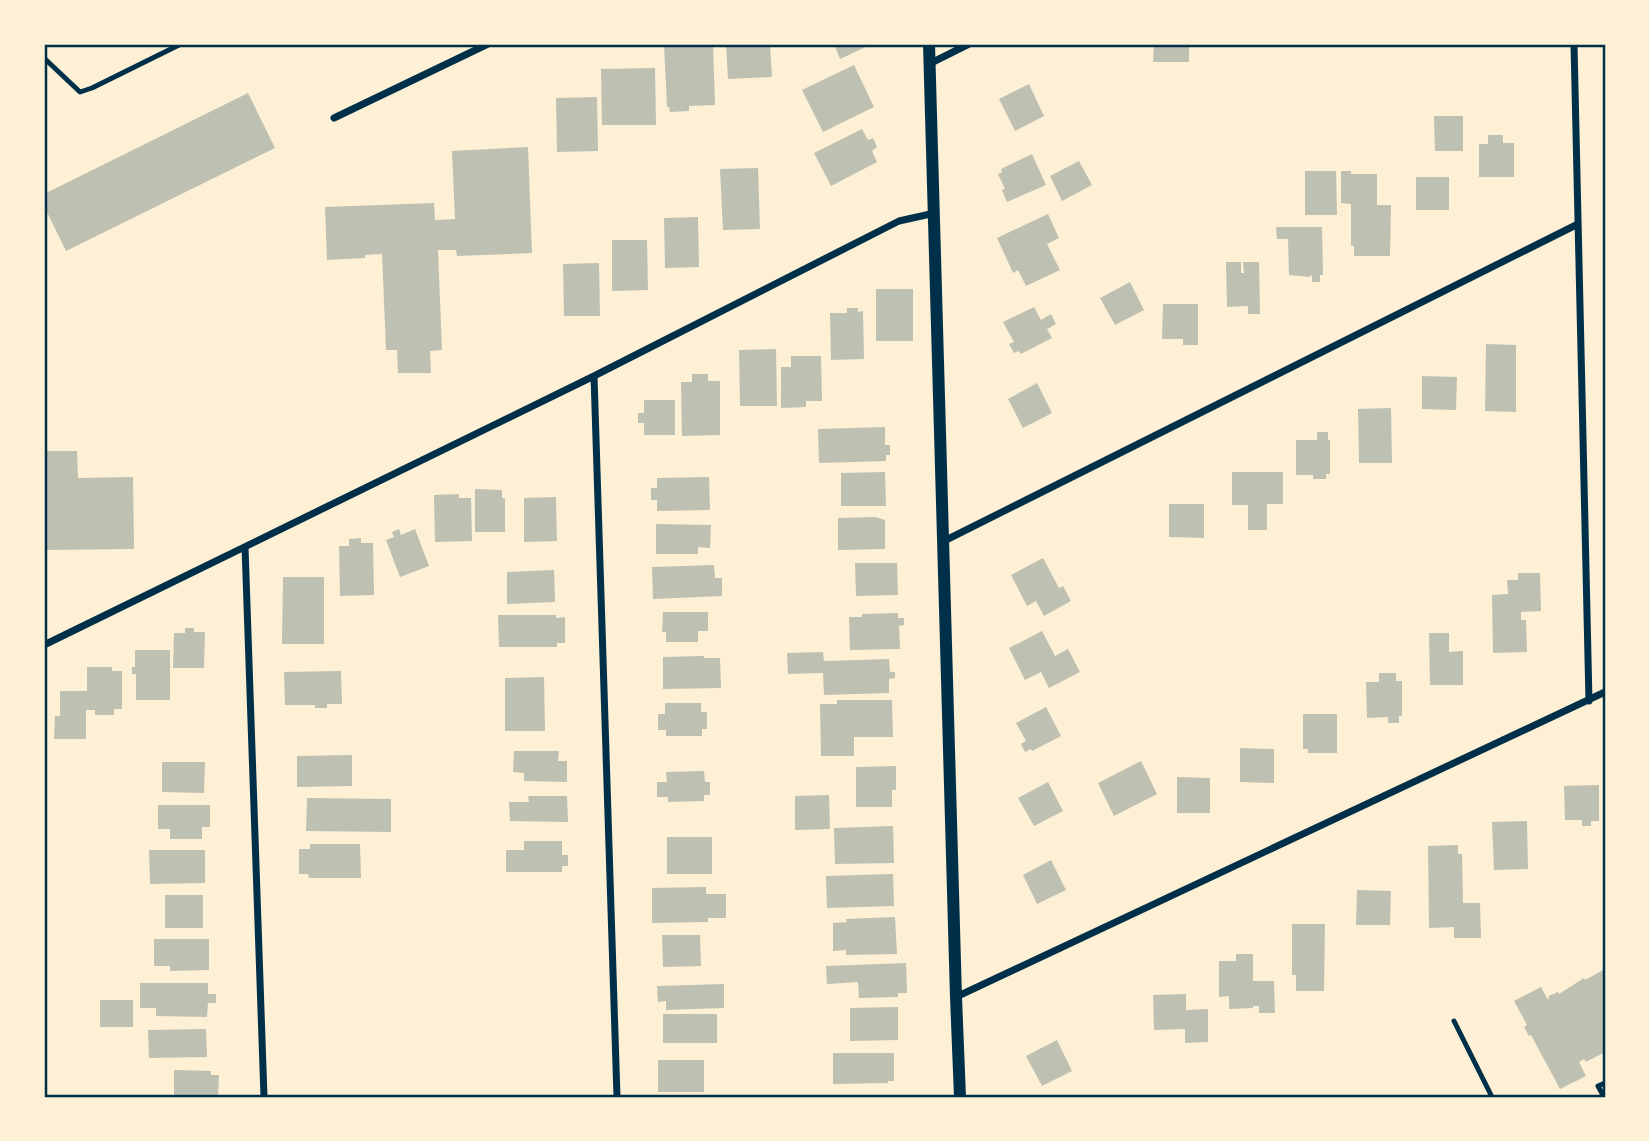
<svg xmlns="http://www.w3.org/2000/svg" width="1649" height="1141" font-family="'Archivo Narrow',sans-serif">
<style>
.building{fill:#bec0b2}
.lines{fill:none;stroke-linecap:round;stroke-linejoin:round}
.service{stroke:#003049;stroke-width:5}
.minor{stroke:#003049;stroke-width:7}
.tertiary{stroke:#003049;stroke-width:12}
.neatline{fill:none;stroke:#003049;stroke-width:2.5}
</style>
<rect width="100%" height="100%" fill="#fdf0d5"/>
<!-- building -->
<path class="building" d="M664,44H713L715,105L689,106V111L670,112L669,107H667Z
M726,44H770L772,77L728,79Z
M834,44H872L840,59Z
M1154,44H1189V62H1153Z
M854,65L874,107L823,132L802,90Z
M655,68L656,125H602L601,69Z
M1029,84L1044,116L1015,131L999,99Z
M248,93L275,148L66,251L44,206V194Z
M597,97L598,151L557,152L556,98Z
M1434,116H1463V151H1435Z
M862,129L868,140L873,138L877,147L872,151L877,162L831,186L814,153Z
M1488,135H1503V143H1514V177H1479V144H1488Z
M528,147L532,253L457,256L456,250H438L442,350L430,351L431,373H398L397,350H386L382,254L365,255V258L327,260L325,207L434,203L435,220L455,219L452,151Z
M1032,154L1046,185L1007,202L1002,190L1005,189L998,174L1002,172L1001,169Z
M1079,161L1092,185L1062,201L1050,176Z
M758,168L760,229L723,230L720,169Z
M1305,171H1336L1337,215H1305Z
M1341,171H1351V174H1377V205H1391L1390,256H1354V246H1351V204L1341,203Z
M1416,177H1449V210H1416Z
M1048,214L1059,238L1047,244L1060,270L1026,286L1018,270L1013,273L997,238Z
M698,217L699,267L665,268L664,218Z
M1276,227H1322L1323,275H1320V282H1312V275L1309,277L1289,275L1288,239H1277Z
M612,240H647L648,290L612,291Z
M1226,262H1241V273H1244L1243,262H1259L1260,314H1248V306L1227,307Z
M599,263L600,316H564L563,264Z
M1130,282L1144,310L1115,325L1100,298Z
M876,289H913V341H876Z
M1163,304H1198V345H1183V339H1162Z
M1034,307L1041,320L1051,314L1056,324L1047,329L1052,338L1021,354L1019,351L1014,353L1009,344L1014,342L1003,322Z
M847,308H858V312L863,311L864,359L831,360L830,313H847Z
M1486,344L1516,345V412L1485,411Z
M776,349L777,406H740L739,350Z
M791,356H821L822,401H806V407L781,408V367H791Z
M692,374H708V381H720V435L682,436L681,382H692Z
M1422,376L1457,377L1456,410L1422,409Z
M1037,383L1052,413L1023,428L1008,399Z
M644,400H675V435H644V423H638V413H644Z
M1391,408L1392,463H1359L1358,409Z
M885,427V445H890V455H886V461L819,463L818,429Z
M1317,432H1328V440H1330V474H1326V479H1313V475H1296V440H1317Z
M44,451H77L78,478L133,477L134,549L44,550Z
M885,472L886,506H841V473Z
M1232,472H1283V504H1267V530H1248V505H1232Z
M709,477L710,510L657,511V500H651V488H657V478Z
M475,489L502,490V498H505V532H475Z
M459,494V498H471L472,541L435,542L434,495Z
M556,497L557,541L524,542V498Z
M1169,504H1204V538L1169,537Z
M875,517L885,520V549L838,550V518Z
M656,524L711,525L710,548L698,547V554H656Z
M399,529L401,535L415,529L429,566L400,577L386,540L394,537L392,532Z
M361,538V543H373L374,595L340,596L339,546H349V539Z
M1043,558L1059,588L1063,586L1071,601L1044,616L1036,601L1027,606L1011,575Z
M855,563H897L898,595L856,596Z
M714,565L715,578H722V596L653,599L652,567Z
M554,570L555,602L507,604V572Z
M1518,573H1540L1541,611L1521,612V620H1526L1527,652L1493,653L1492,595L1508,594L1507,580H1518Z
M283,577H324V644H282Z
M663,612H708V631H698V642H666V632H662Z
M898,613V618H904V625L899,626L900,649L850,650L849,617H862V614Z
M498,615H556V618L565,617V643H557V647H499Z
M185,628H194V632H205L204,668H173L174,633H185Z
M1042,631L1055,656L1068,649L1080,672L1049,688L1041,672L1025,680L1009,648Z
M1429,633H1449V652L1463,651V685H1430Z
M135,650H170V700H136V674H132V667H135Z
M823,652L824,661L889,659L890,672H895V678L889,679V693L824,695L823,673L788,674L787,653Z
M704,656V658H720L721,688L663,689V657Z
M87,667H112V671H122V709H114V715H95V710H86V739H54L55,716H60V691H87Z
M341,671L342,704H327V708H315V705H285L284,672Z
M1379,673H1396V681H1402V716H1399V723H1388V717L1367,718L1366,682H1379Z
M544,677L545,731H505V678Z
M837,700H892L893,737H854V756H821L820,704H837Z
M665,703H701V712H707V729H702V736H666V730H658V714H665Z
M1046,707L1061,736L1032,751L1031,749L1025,752L1021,744L1026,741L1016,723Z
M1303,714H1337V753H1308V749H1303Z
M1240,748L1274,749V783L1240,782Z
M514,751H559L558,761H567V782L524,781V773L513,772Z
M352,755V786L297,787V756Z
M1141,761L1157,794L1114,816L1098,783Z
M162,762H205L204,793L162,792Z
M896,766V790H892V807H856V767Z
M704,771L705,782H710V795H704V801L668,802V797H657V782H667L666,772Z
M1177,777L1210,778V813H1177Z
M1048,782L1063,811L1034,826L1018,798Z
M1599,785V821H1591V826H1582V820H1565L1564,786Z
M829,795L830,829L795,830V796Z
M528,796H567L568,822L510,821L509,802H529Z
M307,798L391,799V832L306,831Z
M158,805H210V827H202V839H170V829H158Z
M1527,821L1528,869L1494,870L1492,822Z
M893,826L894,863L835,864L834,828Z
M667,837H712V874H667Z
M524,841H562V855H568V866H562V872H506V850H524Z
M310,844H360L361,878H309L308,874H299V849H310Z
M1458,845V854H1462L1463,903H1480L1481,938H1454V927L1429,928L1428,846Z
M149,850H205V883L150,884Z
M1051,860L1066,890L1037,904L1023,875Z
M893,874L894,906L827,908L826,876Z
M706,887V894H726V918H708V922L652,923V888Z
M1357,890L1391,891L1390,925H1356Z
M165,895H203V928H165Z
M895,917L897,954L846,955V950L833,951V923L847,922L846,919Z
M1292,924H1325L1324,991H1296V975H1292Z
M662,935H700L701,966L663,967Z
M154,939H209V970L170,971V966H154Z
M1236,954H1253V981H1274L1275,1013H1259V1006H1253V1008L1229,1009V996L1219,997V961H1236Z
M906,963L907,993H898V997L859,998L858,982L827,984L826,966Z
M1605,969V1052L1586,1062L1584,1059L1579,1062L1586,1076L1560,1089L1531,1035L1529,1036L1524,1027L1527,1025L1514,1001L1541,987L1548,1000L1549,996L1558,992L1559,994L1584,978L1585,980Z
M140,983H208V994H216V1003H208L207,1017L156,1016V1008H140Z
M724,984V1008L666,1010V1001L658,1002L657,986Z
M1186,994V1010L1208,1009V1042L1185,1043V1029L1154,1030L1153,995Z
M100,1000H133V1027H100Z
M898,1007V1040L850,1041V1008Z
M663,1014H717V1043H663Z
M206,1029L207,1057L149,1058L148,1030Z
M1057,1040L1072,1071L1042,1086L1026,1056Z
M833,1053H894V1081H888V1083L833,1084Z
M658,1060H704V1092H658Z
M174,1070L211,1071V1075H219L218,1097H174Z"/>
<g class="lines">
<!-- service -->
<path class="service" d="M44,58L80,92L92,88L181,44
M1454,1021L1492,1097
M1604,1097L1598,1086L1605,1083"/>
<!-- minor -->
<path class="minor" d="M1574,44L1589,701
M929,64L969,44
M334,118L488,44
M594,376L617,1097
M944,541L1578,224
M245,547L264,1097
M44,645L594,376L899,221L935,213
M956,997L1605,692"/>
<!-- tertiary -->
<path class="tertiary" d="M929,44L956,997L960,1097"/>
</g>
<!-- border -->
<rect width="1649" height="1141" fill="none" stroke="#fdf0d5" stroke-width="91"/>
<rect x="46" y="46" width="1558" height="1050" class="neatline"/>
</svg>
